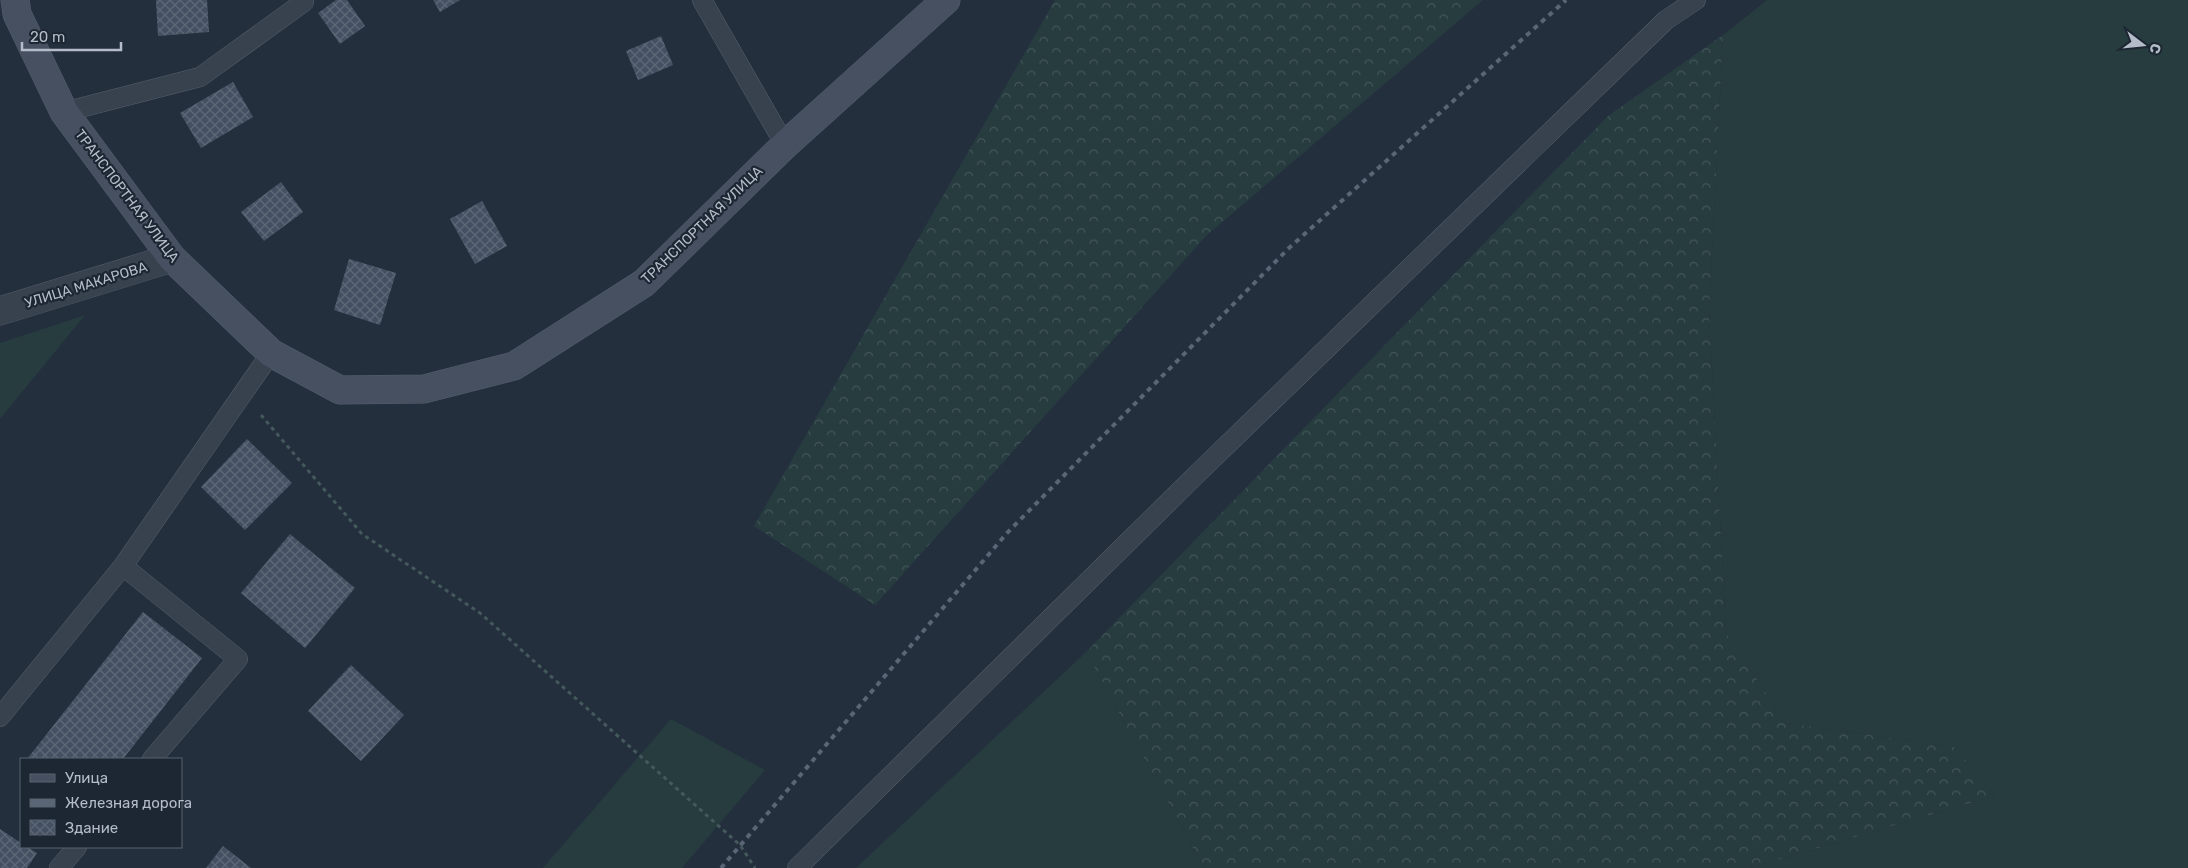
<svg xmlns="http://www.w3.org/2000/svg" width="2188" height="868" font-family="Rubik,sans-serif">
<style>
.grass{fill:#263c3f}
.forest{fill:url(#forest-crowns)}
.building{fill:url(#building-cross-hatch)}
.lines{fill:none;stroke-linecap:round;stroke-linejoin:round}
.service-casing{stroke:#565f6c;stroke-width:20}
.minor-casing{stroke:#565f6c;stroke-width:29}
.secondary-casing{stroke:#565f6c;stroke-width:29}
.path{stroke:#44595c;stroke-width:3;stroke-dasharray:4 4;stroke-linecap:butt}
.service{stroke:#38414e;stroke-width:19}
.minor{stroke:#38414e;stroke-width:28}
.secondary{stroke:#465061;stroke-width:28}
.rail{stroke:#5a6575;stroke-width:4;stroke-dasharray:5 5;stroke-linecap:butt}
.labels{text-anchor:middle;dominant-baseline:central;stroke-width:4.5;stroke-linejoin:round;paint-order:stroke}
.street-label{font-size:14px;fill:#b4bcc9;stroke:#1d2633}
</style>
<defs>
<pattern id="forest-crowns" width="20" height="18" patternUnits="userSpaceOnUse" patternTransform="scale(1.25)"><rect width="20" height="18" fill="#263c3f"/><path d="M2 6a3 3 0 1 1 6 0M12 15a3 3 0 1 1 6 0" fill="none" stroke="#435659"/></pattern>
<pattern id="building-cross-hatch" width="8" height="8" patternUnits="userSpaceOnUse" patternTransform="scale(1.25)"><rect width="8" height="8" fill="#455162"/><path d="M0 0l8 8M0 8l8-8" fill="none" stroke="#5d6877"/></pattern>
</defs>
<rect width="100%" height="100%" fill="#242f3e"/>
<!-- grass -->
<path class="grass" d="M1767,0H2188V868H1750L1994,796L1955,747L1786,723L1726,633L1709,312L1723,35Z
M85,315L0,419V343Z
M1086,652L1204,868H856Z
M671,719L765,770L682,868H543Z"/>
<!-- forest -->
<path class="forest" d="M1055,0H1483L1207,235L875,605L754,526Z
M1723,35L1709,312L1726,633L1786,723L1955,747L1994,796L1750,868H1204L1086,652L1608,116Z"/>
<!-- building -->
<path class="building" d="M156,0H207L209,32L158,36Z
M336,0H347L365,26L340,44L318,13Z
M433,0H460L440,12Z
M661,36L673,65L638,80L626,51Z
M233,82L253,117L201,148L180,113Z
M281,182L303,212L264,241L241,212Z
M482,201L507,246L475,264L450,219Z
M349,259L396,273L380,325L334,310Z
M247,439L292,483L245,530L201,487Z
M290,534L355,588L305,648L241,593Z
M143,612L202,658L123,759H27Z
M351,665L404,715L361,761L308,711Z
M0,829L21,843V847H27L37,853L27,868H0Z
M223,846L251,868H206Z"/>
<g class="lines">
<defs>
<path id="service" d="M702,0L785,145
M64,112L200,77L304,2
M123,566L238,659L152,759
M0,717L123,566L271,353
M59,868L77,847
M797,868L1198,473L1666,20L1696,0"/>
<path id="minor" d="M0,311L172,258"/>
<path id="secondary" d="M15,0L17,14L64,112L172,258L271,353L340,390L424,389L514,366L644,283L785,145L946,0"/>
</defs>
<!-- service casing -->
<use href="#service" class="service-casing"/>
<!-- minor casing -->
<use href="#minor" class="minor-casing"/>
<!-- secondary casing -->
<use href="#secondary" class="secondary-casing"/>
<!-- path -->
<path class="path" d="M261,415L362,534L480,613L740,845L755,868"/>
<!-- service -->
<use href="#service" class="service"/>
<!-- minor -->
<use href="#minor" class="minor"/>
<!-- secondary -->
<use href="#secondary" class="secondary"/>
<!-- rail -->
<path class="rail" d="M721,868L1007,533L1289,248L1566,0"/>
</g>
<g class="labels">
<!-- street labels -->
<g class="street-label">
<text transform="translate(127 196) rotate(53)">ТРАНСПОРТНАЯ УЛИЦА</text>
<text transform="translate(702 225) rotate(-44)">ТРАНСПОРТНАЯ УЛИЦА</text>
<text transform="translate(86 285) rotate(-17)">УЛИЦА МАКАРОВА</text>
</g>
</g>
<!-- legend -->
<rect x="20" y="758" width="162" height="90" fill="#1d2633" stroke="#59626f"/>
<rect x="30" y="774" width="25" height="8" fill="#465061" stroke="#59626f"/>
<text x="65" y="783" font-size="15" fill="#b4bcc9">Улица</text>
<rect x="30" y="799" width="25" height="8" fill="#5a6575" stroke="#59626f"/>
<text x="65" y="808" font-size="15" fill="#b4bcc9">Железная дорога</text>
<rect x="30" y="820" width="25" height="15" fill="url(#building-cross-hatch)" stroke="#59626f"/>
<text x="65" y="833" font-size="15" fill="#b4bcc9">Здание</text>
<!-- north arrow -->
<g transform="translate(2143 45) rotate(106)" stroke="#1d2633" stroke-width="4" paint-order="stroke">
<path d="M0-4L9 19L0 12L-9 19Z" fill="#b4bcc9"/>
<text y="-8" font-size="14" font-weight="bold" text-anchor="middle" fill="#b4bcc9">С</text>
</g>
<!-- scale -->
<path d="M22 42v8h99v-8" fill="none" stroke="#b4bcc9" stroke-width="2.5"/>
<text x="30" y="42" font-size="15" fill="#b4bcc9" stroke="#1d2633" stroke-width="4" paint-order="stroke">20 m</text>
</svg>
